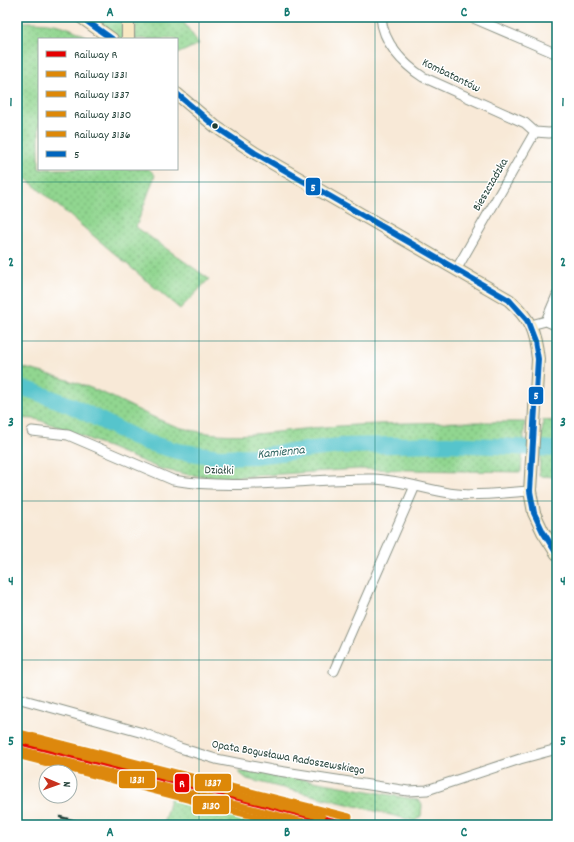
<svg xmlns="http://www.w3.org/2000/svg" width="574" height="842" font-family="Dekko,sans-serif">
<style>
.grass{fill:url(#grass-dots);stroke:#588a62}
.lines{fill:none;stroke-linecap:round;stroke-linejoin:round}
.river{stroke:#56c4cc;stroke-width:16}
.street-casing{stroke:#8c9386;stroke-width:11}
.secondary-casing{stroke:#8c9386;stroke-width:14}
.street{stroke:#fff;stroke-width:9}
.secondary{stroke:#f8e8c3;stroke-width:12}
.rail{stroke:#1f3d34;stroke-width:2.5}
.bus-1-casing{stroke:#fff;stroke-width:9}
.bus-1{stroke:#0065bd;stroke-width:6}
.rail-1-casing{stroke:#fff;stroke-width:10}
.rail-2-casing{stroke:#fff;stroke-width:10}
.rail-3-casing{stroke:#fff;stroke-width:10}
.rail-4-casing{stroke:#fff;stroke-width:10}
.rail-5-casing{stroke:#fff;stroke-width:10}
.rail-1{stroke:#e50000;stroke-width:7}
.rail-2{stroke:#dd8808;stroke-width:7}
.rail-3{stroke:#dd8808;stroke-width:7}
.rail-4{stroke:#dd8808;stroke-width:7}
.rail-5{stroke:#dd8808;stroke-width:7}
.grid{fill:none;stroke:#0f766e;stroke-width:1;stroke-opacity:0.55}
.bus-dot{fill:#1f3d34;stroke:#fff;stroke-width:1.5}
.labels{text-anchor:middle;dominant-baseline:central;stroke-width:3;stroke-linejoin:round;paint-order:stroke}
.street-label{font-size:12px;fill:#1f3d34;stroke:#fff}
.water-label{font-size:13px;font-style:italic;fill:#306662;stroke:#fff}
.line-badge{stroke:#fff;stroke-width:1.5}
.badge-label{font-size:11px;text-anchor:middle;font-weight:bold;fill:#fff}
.neatline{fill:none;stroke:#0f766e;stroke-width:1.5}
.grid-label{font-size:13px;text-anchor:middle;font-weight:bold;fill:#0f766e}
</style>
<defs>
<pattern id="grass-dots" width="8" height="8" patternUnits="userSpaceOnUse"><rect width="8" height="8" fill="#91d690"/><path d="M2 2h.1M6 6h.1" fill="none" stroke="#76af76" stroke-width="1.8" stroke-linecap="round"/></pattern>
</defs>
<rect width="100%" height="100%" fill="#fff"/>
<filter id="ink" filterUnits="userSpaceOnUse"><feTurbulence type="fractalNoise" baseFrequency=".025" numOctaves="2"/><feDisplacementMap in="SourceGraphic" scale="8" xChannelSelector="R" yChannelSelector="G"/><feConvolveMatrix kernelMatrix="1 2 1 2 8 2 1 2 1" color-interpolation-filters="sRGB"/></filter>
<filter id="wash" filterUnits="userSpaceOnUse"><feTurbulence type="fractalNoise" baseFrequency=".012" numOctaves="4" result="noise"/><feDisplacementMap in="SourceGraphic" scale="16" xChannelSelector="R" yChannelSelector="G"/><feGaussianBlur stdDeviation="0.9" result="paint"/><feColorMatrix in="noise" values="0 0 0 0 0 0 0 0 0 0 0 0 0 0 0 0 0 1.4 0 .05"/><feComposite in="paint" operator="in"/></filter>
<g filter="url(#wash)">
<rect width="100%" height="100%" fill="#f8e9d7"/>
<!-- grass -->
<path class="grass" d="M89,17H122L123,39H120L103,25Z
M135,17H180L199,44L177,54V39H135Z
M17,22C48,22 63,22 90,39H39V169H149L155,175L136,227L209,279L180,309L17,171Z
M17,366C44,373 72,380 98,391C131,404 160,425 195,431C241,440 281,430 325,427C391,422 458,422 525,422L521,472L358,469L221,478L190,475L161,469L67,430L36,419L17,418Z
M543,420L557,421V477L539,476Z
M257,771L419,800L422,805L421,816L415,821L247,779L238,772Z
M172,792L296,825H163Z"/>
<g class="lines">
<!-- river -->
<path class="river" d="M17,388L30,390L70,405L142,441L177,451L219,457L254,456L340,446L447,444L557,449"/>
</g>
</g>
<g filter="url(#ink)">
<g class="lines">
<defs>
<path id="street" d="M381,17C383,43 403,64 423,77L525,123L535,132
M471,17L557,54
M535,132L549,133L557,132
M456,270L535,132
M546,321L557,295
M531,325L546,321L557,326
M32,431L68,435L173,480C236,491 309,478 374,479C402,480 429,491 457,494C476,497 510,492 530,491
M334,671L415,486
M17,698L143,733L180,748L216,759L272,770L408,791L427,790L520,759L557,749"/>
<path id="secondary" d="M81,17L112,39
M128,17V39
M177,94L216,127L255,153L509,300C530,319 535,331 538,359L530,491L534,513L543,532L557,554"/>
</defs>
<!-- street casing -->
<use href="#street" class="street-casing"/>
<!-- secondary casing -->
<use href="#secondary" class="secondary-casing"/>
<!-- street -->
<use href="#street" class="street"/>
<!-- secondary -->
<use href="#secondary" class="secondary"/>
<!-- rail -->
<path class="rail" d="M60,817L92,825"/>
<defs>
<path id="bus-1" d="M81,17L112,39
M177,94L216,127L255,153L509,300L527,320L535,341L538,359L530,491L534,513L543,532L557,554"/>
</defs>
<!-- bus-1 casing -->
<use href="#bus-1" class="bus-1-casing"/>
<!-- bus-1 -->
<use href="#bus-1" class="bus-1"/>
<defs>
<path id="rail-1" d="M17,741L347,825"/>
<path id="rail-2" d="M17,749L315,825"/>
<path id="rail-3" d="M19,733L349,817"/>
<path id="rail-4" d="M17,755L288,825"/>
<path id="rail-5" d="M19,739L322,817"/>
</defs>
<!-- rail-1 casing -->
<use href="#rail-1" class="rail-1-casing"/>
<!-- rail-2 casing -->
<use href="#rail-2" class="rail-2-casing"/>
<!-- rail-3 casing -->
<use href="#rail-3" class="rail-3-casing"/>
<!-- rail-4 casing -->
<use href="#rail-4" class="rail-4-casing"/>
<!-- rail-5 casing -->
<use href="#rail-5" class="rail-5-casing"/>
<!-- rail-1 -->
<use href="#rail-1" class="rail-1"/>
<!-- rail-2 -->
<use href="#rail-2" class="rail-2"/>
<!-- rail-3 -->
<use href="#rail-3" class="rail-3"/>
<!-- rail-4 -->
<use href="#rail-4" class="rail-4"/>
<!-- rail-5 -->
<use href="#rail-5" class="rail-5"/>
</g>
</g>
<!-- grid -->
<path class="grid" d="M199,17V825M375,17V825M17,182H557M17,341H557M17,501H557M17,660H557"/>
<!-- markers -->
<circle class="bus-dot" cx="215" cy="126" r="3.5"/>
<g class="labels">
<!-- street labels -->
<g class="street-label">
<text transform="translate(451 76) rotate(26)">Kombatantów</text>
<text transform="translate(491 185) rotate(-60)">Bieszczadzka</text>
<text transform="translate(219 471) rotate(1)">Działki</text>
<text transform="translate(288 758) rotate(10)">Opata Bogusława Radoszewskiego</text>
</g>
<!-- water labels -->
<g class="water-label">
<text transform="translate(281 453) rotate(-6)">Kamienna</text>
</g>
</g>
<g class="line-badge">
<rect x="305" y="177" width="16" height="19" rx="4" fill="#0065bd"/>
<rect x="528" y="386" width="16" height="19" rx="4" fill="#0065bd"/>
<rect x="118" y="770" width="38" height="19" rx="4" fill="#dd8808"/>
<rect x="194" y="773" width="38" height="19" rx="4" fill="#dd8808"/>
<rect x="174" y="773" width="16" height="20" rx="4" fill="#e50000"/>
<rect x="192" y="795" width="38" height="20" rx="4" fill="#dd8808"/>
</g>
<g class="badge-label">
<text x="313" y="191">5</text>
<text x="536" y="399">5</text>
<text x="137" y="783">1331</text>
<text x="213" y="786">1337</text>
<text x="182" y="787">R</text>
<text x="211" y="809">3130</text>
</g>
<!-- margin -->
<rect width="574" height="842" fill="none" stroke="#fff" stroke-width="44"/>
<!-- legend -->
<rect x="38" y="38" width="140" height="132" fill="#ffffff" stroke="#a5b1ae"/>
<rect x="46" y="51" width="20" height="6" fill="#e50000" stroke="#a5b1ae"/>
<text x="74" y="58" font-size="12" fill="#1f3d34">Railway R</text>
<rect x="46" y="71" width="20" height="6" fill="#dd8808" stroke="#a5b1ae"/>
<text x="74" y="78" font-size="12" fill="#1f3d34">Railway 1331</text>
<rect x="46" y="91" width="20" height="6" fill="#dd8808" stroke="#a5b1ae"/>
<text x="74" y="98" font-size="12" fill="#1f3d34">Railway 1337</text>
<rect x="46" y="111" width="20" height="6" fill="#dd8808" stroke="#a5b1ae"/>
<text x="74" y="118" font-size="12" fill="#1f3d34">Railway 3130</text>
<rect x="46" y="131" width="20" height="6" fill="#dd8808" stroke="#a5b1ae"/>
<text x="74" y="138" font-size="12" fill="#1f3d34">Railway 3136</text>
<rect x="46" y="151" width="20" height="6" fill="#0065bd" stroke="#a5b1ae"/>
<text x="74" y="158" font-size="12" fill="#1f3d34">5</text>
<!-- north arrow -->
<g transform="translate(58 784) rotate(92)"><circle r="19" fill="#ffffff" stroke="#a5b1ae"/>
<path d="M0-3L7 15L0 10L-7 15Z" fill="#c8321e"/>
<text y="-6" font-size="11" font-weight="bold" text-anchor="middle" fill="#1f3d34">N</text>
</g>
<rect x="22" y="22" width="530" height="798" class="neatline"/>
<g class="grid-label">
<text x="110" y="16">A</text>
<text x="287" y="16">B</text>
<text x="464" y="16">C</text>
<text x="11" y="106">1</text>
<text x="563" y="106">1</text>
<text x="11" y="266">2</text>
<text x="563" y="266">2</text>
<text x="11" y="426">3</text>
<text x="563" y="426">3</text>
<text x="11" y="585">4</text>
<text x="563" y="585">4</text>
<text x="11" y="745">5</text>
<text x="563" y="745">5</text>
<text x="110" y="836">A</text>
<text x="287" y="836">B</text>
<text x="464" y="836">C</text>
</g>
</svg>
